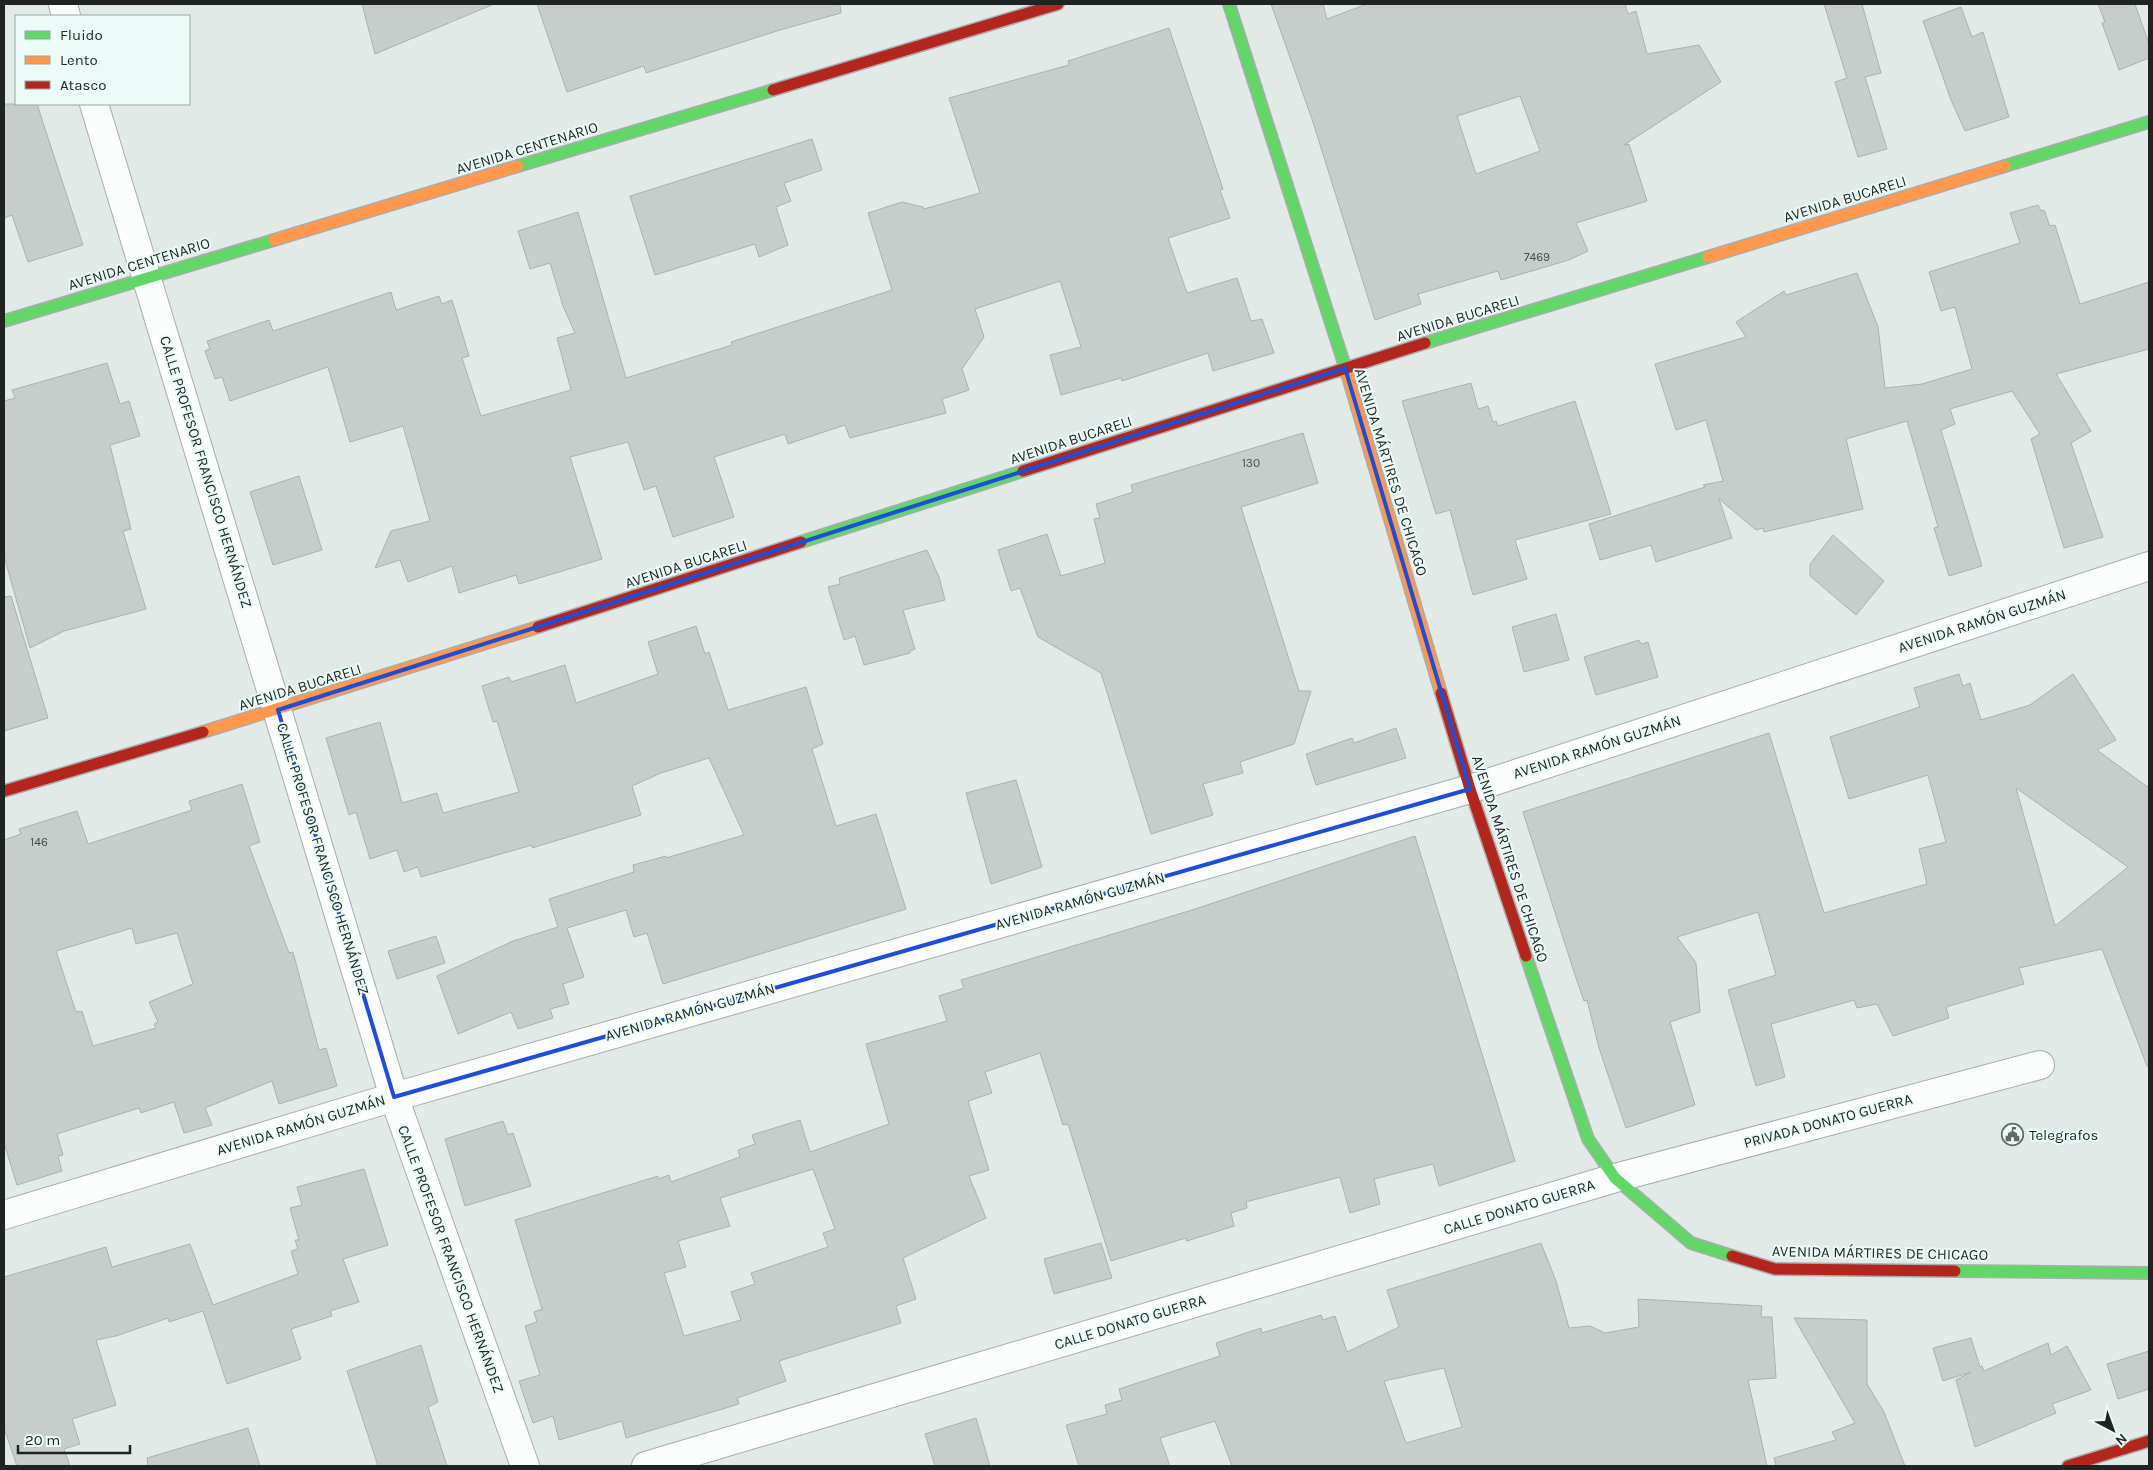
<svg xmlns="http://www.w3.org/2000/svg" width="2153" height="1470" font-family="Karla,sans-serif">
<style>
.building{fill:#c6cdcb;stroke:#abb1af;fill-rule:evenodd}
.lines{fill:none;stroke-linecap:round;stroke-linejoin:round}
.street-casing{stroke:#a8aead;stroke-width:30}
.fast-casing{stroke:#a8aead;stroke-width:14}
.slow-casing{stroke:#a8aead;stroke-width:14}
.jam-casing{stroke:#a8aead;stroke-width:14}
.street{stroke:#fbfcfc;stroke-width:28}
.fast{stroke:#63d668;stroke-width:11}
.slow{stroke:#ff974d;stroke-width:11}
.jam{stroke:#b3261e;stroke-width:11}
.marked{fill:none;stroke:#1d4ed8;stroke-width:4;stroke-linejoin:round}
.labels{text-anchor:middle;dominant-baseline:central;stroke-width:4;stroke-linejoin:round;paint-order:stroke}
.number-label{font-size:12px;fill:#494e4d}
.street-label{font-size:15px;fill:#1f2423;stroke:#ebfbf7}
.poi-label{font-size:15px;fill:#1f2423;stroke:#ebfbf7;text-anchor:start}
</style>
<rect width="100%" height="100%" fill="#e2eae8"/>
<!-- building -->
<path class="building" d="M362,4H494L375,54Z
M537,4H840L841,13L780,30L646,73L644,66L567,92Z
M1271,4H1323L1327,19L1367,4H1625L1628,14L1636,11L1647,54L1699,45L1721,82L1624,145L1629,144L1647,201L1576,223L1588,251L1569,260L1501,280L1498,271L1418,294L1421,304L1375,320L1312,119ZM1520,96L1540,151L1476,174L1457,116Z
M1824,4H1862L1881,73L1865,77L1887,149L1858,157L1835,82L1847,78Z
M2098,4H2135L2149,44V58L2119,70L2102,23L2105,22Z
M1961,7L1972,37L1983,32L2009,117L1965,131L1951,100L1923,21Z
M1169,28L1223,189L1220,190L1230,218L1168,238L1187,293L1237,278L1251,321L1262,319L1274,353L1213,371L1208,353L1122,381L1121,378L1061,395L1050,355L1081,347L1060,281L975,309L984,337L962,369L969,390L942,399L946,413L850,438L845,425L788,444L785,434L714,457L734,517L673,537L656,486L644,490L628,442L570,457L602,559L519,584L516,575L459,593L452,566L408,582L400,560L375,568L391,531L430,521L403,426L350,442L328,367L230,401L222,377L215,379L205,351L210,349L207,341L269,320L273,331L391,292L396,310L439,296L442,304L452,300L469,356L462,358L481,416L571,390L557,338L575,333L563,306L550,263L530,269L518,231L578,212L626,378L732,345L731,342L892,290L868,213L902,202L923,207L924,209L980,193L949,98L1069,65L1068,61Z
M4,104H37L83,245L28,262L12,215L4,218Z
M812,139L822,170L784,183L791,201L776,207L788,245L759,257L755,244L655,275L630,196Z
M2038,205L2041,211L2044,210L2050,226L2055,225L2080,304L2149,282V349L2056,374L2091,431L2071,443L2103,537L2064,548L2031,439L2040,434L2012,391L1950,409L1955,424L1941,430L1982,566L1949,576L1934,528L1938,527L1907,421L1846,439L1863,509L1764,532L1763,528L1756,530L1719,499L1732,538L1656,562L1651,545L1600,560L1589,524L1705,487L1703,485L1723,481L1706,420L1676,430L1655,364L1746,337L1736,322L1784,291L1786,295L1857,273L1878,327L1885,388L1922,384L1972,369L1955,307L1941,311L1929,272L2020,243L2010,213Z
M107,363L120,404L129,401L140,436L110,445L131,529L123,531L146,609L64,631L30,648L4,556V401L15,398L12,390Z
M1471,383L1478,409L1488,406L1493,422L1496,421L1498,426L1575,401L1611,514L1515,540L1527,579L1473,595L1450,510L1436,514L1402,401Z
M1303,433L1318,483L1241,507L1299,691H1311L1294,744L1240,762L1243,773L1203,784L1213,815L1151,834L1101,673L1038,637L1020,588L1011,591L998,550L1047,534L1061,576L1105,563L1094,519L1100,518L1096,504L1133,492L1131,485Z
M299,476L322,550L273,565L250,492Z
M1833,535L1884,581L1856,615L1810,576V564Z
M927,550L939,577L945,600L903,610L915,649L910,651V653L864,665L855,636L844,640L828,587L840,584L839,578Z
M11,596L48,718L4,731V597Z
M1556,614L1569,660L1524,672L1512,627Z
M696,626L705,654L709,652L728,710L806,687L823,744L812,749L836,826L876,814L906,909L663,984L647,933L634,937L626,910L567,928L584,977L563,984L569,1004L550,1009L553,1018L518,1029L511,1012L458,1034L437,976L513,941L558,927L549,899L634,872L633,865L666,856V858L744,835L709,758L661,773L632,786L641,815L532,848V845L421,877L418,867L404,872L397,850L370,859L356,812L349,815L326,738L380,722L402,803L437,793L443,813L519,792L497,721L493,722L482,686L509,677L511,682L565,665L576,703L658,674L648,642Z
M1639,640L1641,644L1648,642L1658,677L1596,695L1584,657Z
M1959,674L1963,686L1970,683L1981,720L2030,705L2073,674L2116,740L2097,750L2149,788V1066H2147L2102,949L2019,968L2024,984L1946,1007L1949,1018L1893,1036L1877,1004L1857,1008L1854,1000L1771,1024L1785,1077L1756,1086L1728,990L1776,975L1758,912L1677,937L1696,963L1700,1012L1670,1022L1695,1105L1626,1128L1599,1048L1587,1000L1584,1001L1573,969L1523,812L1769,733L1824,913L1927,884L1919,849L1946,842L1928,775L1849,799L1830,737L1920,707L1914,688ZM2016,788L2128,867L2055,926Z
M1396,728L1406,758L1316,785L1306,754L1352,738L1354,743Z
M1016,780L1042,867L991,884L966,793Z
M242,784L260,842L249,846L289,953L293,952L319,1050L326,1048L337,1086L279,1104L272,1081L205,1108L212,1125L184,1133L174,1102L141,1113L139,1108L57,1134L63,1155L58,1156L62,1171L17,1185L4,1143V840L21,834L19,829L77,811L88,844L192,810L189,801ZM132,928L136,944L177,933L193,984L149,1002L158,1022L154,1024L156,1028L93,1046L82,1011L76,1012L56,951Z
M1415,836L1515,1161L1439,1186L1433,1164L1374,1179L1380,1204L1350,1213L1340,1177L1246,1202L1247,1208L1231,1213L1234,1226L1187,1241L1186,1238L1111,1261L1068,1124L1063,1125L1040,1053L985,1072L992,1093L968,1101L989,1170L969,1176L986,1218L903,1258L916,1299L896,1306L901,1323L779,1361L786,1381L737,1398L739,1404L626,1438L622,1421L559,1440L553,1416L533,1423L519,1381L540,1375L525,1326L537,1322L534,1312L542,1309L515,1220L658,1176V1179L669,1175L671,1182L740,1157L738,1150L755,1144L752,1135L800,1120L810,1152L889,1124L866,1044L947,1021L939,996L964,988L961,980L1192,910ZM813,1169L835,1229L823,1233L828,1247L751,1273L755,1284L731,1292L741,1320L684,1336L664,1273L686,1267L678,1241L730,1226L720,1198Z
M436,936L445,963L397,979L388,951Z
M503,1121L508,1135L513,1133L531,1186L465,1206L445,1139Z
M364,1169L388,1245L343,1259L359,1302L330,1311L332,1316L291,1329L301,1359L227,1384L203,1311L169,1322L168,1318L116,1336L96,1340L116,1405L72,1419L80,1444L64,1449L70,1466H17L4,1428V1277L106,1247L112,1267L190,1244L213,1305L298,1274L291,1251L298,1249L295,1240H299L290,1208L302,1205L297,1187Z
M1101,1243L1112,1278L1054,1294L1044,1259Z
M1541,1243L1556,1281L1569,1328L1590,1326L1605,1333L1639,1327L1638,1299L1762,1306L1761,1317H1772L1776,1378L1748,1380L1767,1466H1232L1215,1421L1160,1438L1170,1466H1079L1066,1425L1107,1414L1105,1405L1122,1400L1119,1389L1220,1356L1216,1343L1261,1328L1262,1333L1321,1315L1323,1320L1335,1316L1347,1352L1399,1327L1387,1290ZM1444,1368L1462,1427L1406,1443L1384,1381Z
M1794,1318L1867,1320V1384L1884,1412L1905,1466H1776L1774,1458L1836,1440L1832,1432L1855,1423Z
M1971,1338L1980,1367L1982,1366L1984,1371L2048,1343L2051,1355L2067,1346L2091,1390L2052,1404L2056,1413L1975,1447L1956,1380L1971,1372L1943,1381L1933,1348Z
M421,1345L438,1402L428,1407L447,1466H378L347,1371Z
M2149,1351V1389L2118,1399L2107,1364Z
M976,1418L990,1466H935L925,1434Z
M248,1428L260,1466H148L147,1458Z"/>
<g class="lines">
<defs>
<path id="street" d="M63,4L66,16
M94,104L394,1097L525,1466
M4,1215L394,1097L1470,789L2149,566
M646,1466L1615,1178L2040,1065"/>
<path id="fast" d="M1229,4L1346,370
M518,166L773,90
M2005,166L2149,122
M4,321L274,240
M1425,343L1708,257
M801,542L1023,471
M1526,956L1588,1139L1615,1178L1691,1243L1732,1256
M1955,1271L2149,1273"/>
<path id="slow" d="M274,240L518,166
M1708,257L2005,166
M1346,370L1441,693
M203,732L538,627"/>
<path id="jam" d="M773,90L1058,4
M1023,471L1425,343
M538,627L801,542
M1441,693L1470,789L1526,956
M4,791L203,732
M1732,1256L1775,1269L1955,1271
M2068,1466L2149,1441"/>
</defs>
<!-- street casing -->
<use href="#street" class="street-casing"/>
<!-- fast casing -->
<use href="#fast" class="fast-casing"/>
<!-- slow casing -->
<use href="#slow" class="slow-casing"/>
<!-- jam casing -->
<use href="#jam" class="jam-casing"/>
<!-- street -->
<use href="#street" class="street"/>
<!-- fast -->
<use href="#fast" class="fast"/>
<!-- slow -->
<use href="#slow" class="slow"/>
<!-- jam -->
<use href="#jam" class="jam"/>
</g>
<!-- marked area -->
<path class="marked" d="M1345,368L1470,789L394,1097L278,710Z"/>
<!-- icons -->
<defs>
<symbol id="civic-ring" viewBox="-11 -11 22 22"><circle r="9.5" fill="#ebfbf7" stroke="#636968" stroke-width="1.5"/><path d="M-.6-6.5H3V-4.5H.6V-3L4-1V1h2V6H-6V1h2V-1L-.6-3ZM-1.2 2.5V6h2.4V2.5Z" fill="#636968"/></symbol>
</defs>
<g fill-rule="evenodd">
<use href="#civic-ring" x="2000" y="1122" width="25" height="25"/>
</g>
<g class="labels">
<!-- number labels -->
<g class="number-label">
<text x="1537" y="257">7469</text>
<text x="1251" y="463">130</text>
<text x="39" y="842">146</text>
</g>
<!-- street labels -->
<g class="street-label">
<text transform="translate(527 148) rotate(-17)">AVENIDA CENTENARIO</text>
<text transform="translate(1845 199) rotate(-17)">AVENIDA BUCARELI</text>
<text transform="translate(139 264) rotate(-17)">AVENIDA CENTENARIO</text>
<text transform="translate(1458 318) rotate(-17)">AVENIDA BUCARELI</text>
<text transform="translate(1071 440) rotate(-18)">AVENIDA BUCARELI</text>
<text transform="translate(206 472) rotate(73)">CALLE PROFESOR FRANCISCO HERNÁNDEZ</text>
<text transform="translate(1391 472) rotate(73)">AVENIDA MÁRTIRES DE CHICAGO</text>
<text transform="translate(686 564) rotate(-18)">AVENIDA BUCARELI</text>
<text transform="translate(1982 621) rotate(-18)">AVENIDA RAMÓN GUZMÁN</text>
<text transform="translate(300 687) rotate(-17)">AVENIDA BUCARELI</text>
<text transform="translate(1597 747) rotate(-18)">AVENIDA RAMÓN GUZMÁN</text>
<text transform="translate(323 859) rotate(73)">CALLE PROFESOR FRANCISCO HERNÁNDEZ</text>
<text transform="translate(1510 859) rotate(72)">AVENIDA MÁRTIRES DE CHICAGO</text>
<text transform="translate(1080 901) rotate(-16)">AVENIDA RAMÓN GUZMÁN</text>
<text transform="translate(690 1012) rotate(-16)">AVENIDA RAMÓN GUZMÁN</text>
<text transform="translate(1828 1121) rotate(-15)">PRIVADA DONATO GUERRA</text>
<text transform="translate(301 1125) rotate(-17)">AVENIDA RAMÓN GUZMÁN</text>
<text transform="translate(1519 1207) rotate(-17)">CALLE DONATO GUERRA</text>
<text transform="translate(1880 1253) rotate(1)">AVENIDA MÁRTIRES DE CHICAGO</text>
<text transform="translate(451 1259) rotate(70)">CALLE PROFESOR FRANCISCO HERNÁNDEZ</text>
<text transform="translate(1130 1322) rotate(-17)">CALLE DONATO GUERRA</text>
</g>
<!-- poi labels -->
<g class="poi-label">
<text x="2029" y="1135">Telegrafos</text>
</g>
</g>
<!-- border -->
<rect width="2153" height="1470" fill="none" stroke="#1f2423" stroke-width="10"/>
<!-- legend -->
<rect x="15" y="15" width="175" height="90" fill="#ebfbf7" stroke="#99a5a2"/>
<rect x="25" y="31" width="25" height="8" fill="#63d668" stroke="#99a5a2"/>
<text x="60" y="40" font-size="15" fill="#1f2423">Fluido</text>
<rect x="25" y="56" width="25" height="8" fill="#ff974d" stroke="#99a5a2"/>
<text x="60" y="65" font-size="15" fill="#1f2423">Lento</text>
<rect x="25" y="81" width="25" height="8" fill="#b3261e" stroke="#99a5a2"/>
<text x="60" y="90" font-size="15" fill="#1f2423">Atasco</text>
<!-- north arrow -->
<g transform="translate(2113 1430) rotate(139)" stroke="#ebfbf7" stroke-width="4" paint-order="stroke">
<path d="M0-4L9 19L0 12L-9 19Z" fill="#1f2423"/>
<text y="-8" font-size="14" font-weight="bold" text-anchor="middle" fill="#1f2423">N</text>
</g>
<!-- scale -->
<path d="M18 1445v8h112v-8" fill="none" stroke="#1f2423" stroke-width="2.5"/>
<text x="25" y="1445" font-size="15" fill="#1f2423" stroke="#ebfbf7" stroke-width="4" paint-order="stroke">20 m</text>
</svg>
